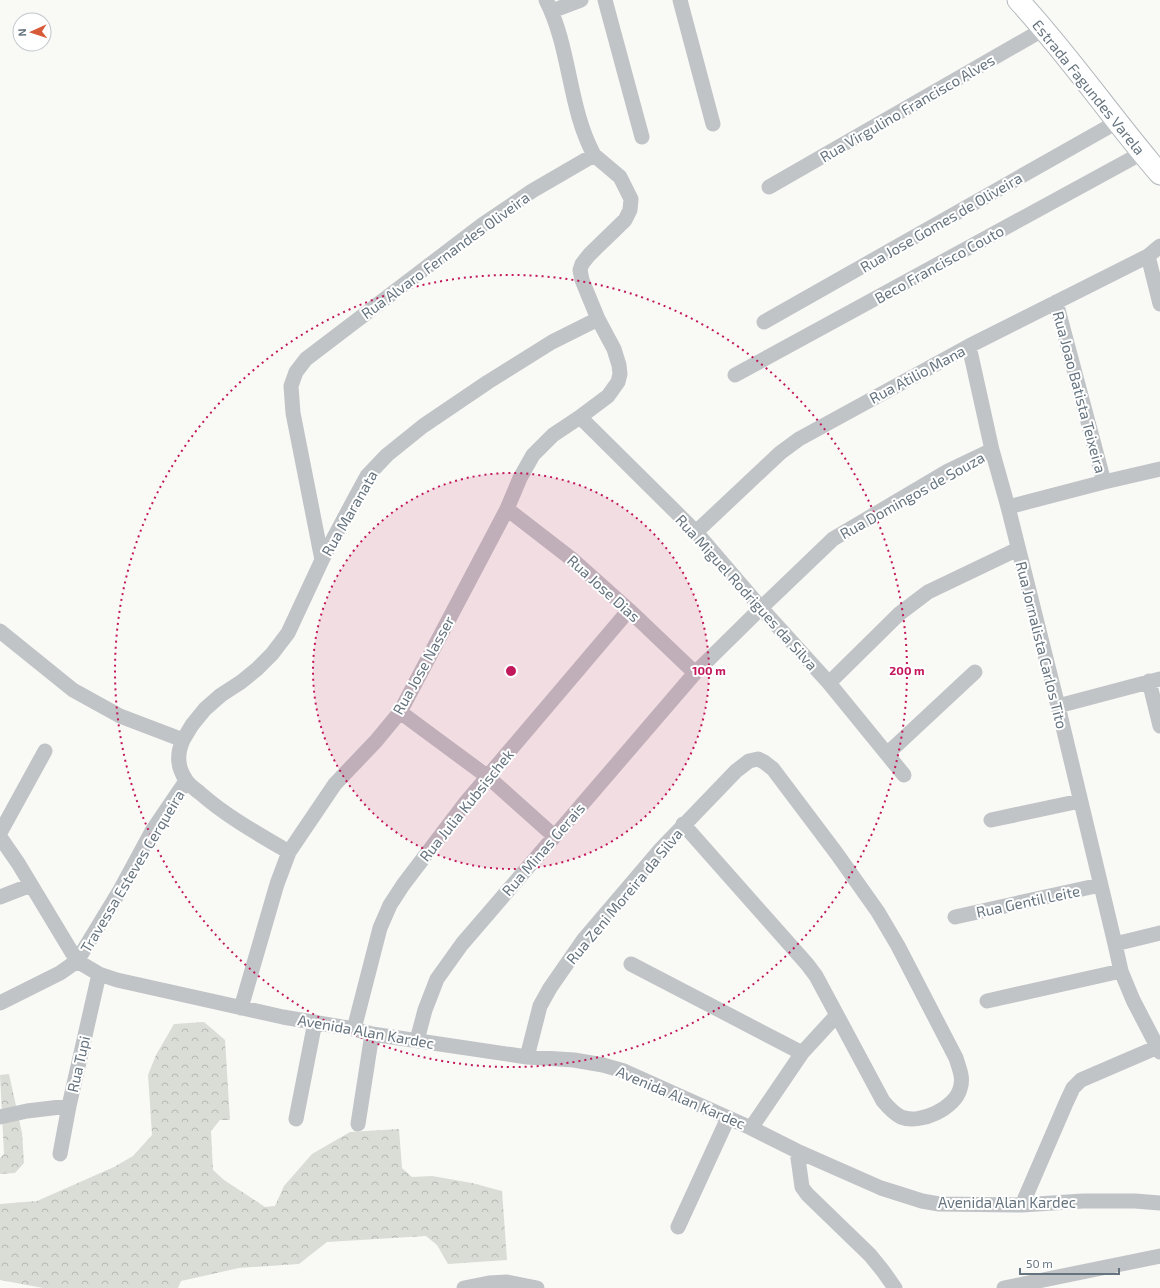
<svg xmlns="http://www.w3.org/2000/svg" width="1160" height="1288" font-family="'Exo 2',sans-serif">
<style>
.forest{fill:url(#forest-crowns)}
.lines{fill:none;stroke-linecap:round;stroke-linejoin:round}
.secondary-casing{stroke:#b2b8bc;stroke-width:23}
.street{stroke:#c0c4c7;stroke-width:15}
.secondary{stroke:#fff;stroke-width:21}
.ring{fill:none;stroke:#c2185b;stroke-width:2;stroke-dasharray:2 4}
.labels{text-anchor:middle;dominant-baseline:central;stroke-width:4;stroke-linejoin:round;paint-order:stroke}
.street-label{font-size:15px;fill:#66747f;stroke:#fff}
.centre{fill:#c2185b;stroke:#fff;stroke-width:2}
.ring-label{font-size:12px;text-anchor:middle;font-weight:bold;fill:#c2185b;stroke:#fff;stroke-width:4;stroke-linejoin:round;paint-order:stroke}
</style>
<defs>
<pattern id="forest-crowns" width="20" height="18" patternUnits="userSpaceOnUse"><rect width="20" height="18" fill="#d9ddd6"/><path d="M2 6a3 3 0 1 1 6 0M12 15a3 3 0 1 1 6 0" fill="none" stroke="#b4b8b3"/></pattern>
</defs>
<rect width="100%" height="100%" fill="#f9f9f6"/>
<!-- forest -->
<path class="forest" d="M204,1022L225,1040L230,1120H220L211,1131L213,1170L224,1180L265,1207L275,1206L284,1186L312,1154L350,1132L399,1129L402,1168L412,1177L432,1176L472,1183L502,1191L507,1260L448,1264L437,1245L426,1236L327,1242L299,1264L239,1268L181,1281L178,1288H43L0,1280V1204L37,1201L114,1167L133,1156L152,1135L148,1075L156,1055L174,1024Z
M9,1074L22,1133L24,1163L15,1173L0,1174V1158L4,1154L0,1075Z"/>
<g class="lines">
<defs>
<path id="secondary" d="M1018,0C1069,55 1111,117 1160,174"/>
</defs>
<!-- secondary casing -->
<use href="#secondary" class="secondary-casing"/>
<!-- street -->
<path class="street" d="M546,0C571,49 568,107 594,155
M605,0L642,137
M680,0L713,124
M552,11L581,0
M769,187L1044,29
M1148,256L1160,304
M1056,302L1104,482
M764,322L1117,122
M969,346L992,450L1008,507L1058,706L1115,944L1121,971L1133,1000L1160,1052
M735,375L1142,153
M580,417L696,532L761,608L829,683L904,775
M1008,507L1104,482L1160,469
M507,509L573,560L629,610L695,673
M696,532L780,453L799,439L969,346L1148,256L1160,246
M0,631L73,690L120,716L183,740L192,725L205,709L221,695L241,682L257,669L272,654L288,633L322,560L355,498L367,476L387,455L423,426L488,382L552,342L598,319
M1149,681L1160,726
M829,683L899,614L928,592L1018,549
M1058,706L1160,679
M400,712L488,777L554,836
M183,740C177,753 177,767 186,780C189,785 195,789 200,793C226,816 258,834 289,852
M887,754L975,672
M991,820L1080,801
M0,833L45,751
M0,837L18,863L77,961L99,974L117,980L283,1017L354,1029L372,1034L527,1057L574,1060L603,1065L624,1071L751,1128L797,1151L881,1188L922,1201L939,1204L1022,1205L1083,1201H1135L1160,1203
M0,897L31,885
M955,917L1100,885
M1115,944L1160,933
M631,964L802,1053
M987,1001L1121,971
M0,1003L60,973L77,961L119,892L152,831L186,781
M241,1008L277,884L289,852L335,784L376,741L400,712L507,509L520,478L533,455L553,435L580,417L608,396L618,382L620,374L619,365L614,349L598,319L582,280L580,270L582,264L589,255L625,220L630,210L631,199L620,177L594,155L532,191L482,225L306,359L296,372L291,386L293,413L322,560
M354,1029L380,928L390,905L403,885L466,802L629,610
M417,1040L425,1010L437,979L462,944L695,673L761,608L833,539L948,471L992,450
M527,1057L540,1006L550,988L584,939L659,851L736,771L749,761L758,759L764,762L773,769L837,854L878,912L898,946L956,1058C959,1068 964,1078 960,1089C955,1108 920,1125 901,1117C893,1113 888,1107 883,1101L816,976L807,964L683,824
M0,1117L27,1111L69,1106
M296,1119L315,1022
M358,1124L372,1034
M751,1128L802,1053L836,1016
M797,1151L802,1187L807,1194L870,1255L883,1271L895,1288
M60,1154L69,1106L99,974
M1022,1205L1066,1103L1073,1088L1081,1080L1160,1046
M678,1227L728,1118
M464,1288L489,1283L507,1282L537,1288
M1004,1288L1160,1256"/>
<!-- secondary -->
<use href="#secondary" class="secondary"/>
</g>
<!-- distance rings -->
<circle cx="511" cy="671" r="198" fill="#c2185b" fill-opacity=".12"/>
<g class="ring">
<circle cx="511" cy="671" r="198"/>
<circle cx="511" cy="671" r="396"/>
</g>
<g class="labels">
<!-- street labels -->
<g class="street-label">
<text transform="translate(1089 87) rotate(51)">Estrada Fagundes Varela</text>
<text transform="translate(907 108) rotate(-30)">Rua Virgulino Francisco Alves</text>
<text transform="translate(941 222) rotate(-30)">Rua Jose Gomes de Oliveira</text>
<text transform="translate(445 255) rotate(-36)">Rua Alvaro Fernandes Oliveira</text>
<text transform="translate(939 264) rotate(-29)">Beco Francisco Couto</text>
<text transform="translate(917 374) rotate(-28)">Rua Atilio Mana</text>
<text transform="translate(1080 392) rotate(75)">Rua Joao Batista Teixeira</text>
<text transform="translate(912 495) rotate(-29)">Rua Domingos de Souza</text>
<text transform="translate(349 513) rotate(-60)">Rua Maranata</text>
<text transform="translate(604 588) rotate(42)">Rua Jose Dias</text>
<text transform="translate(747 592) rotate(48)">Rua Miguel Rodrigues da Silva</text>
<text transform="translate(1042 645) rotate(76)">Rua Jornalista Carlos Tito</text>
<text transform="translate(423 665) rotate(-61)">Rua Jose Nasser</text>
<text transform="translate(466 805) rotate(-51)">Rua Julia Kubsischek</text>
<text transform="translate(543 849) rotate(-49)">Rua Minas Gerais</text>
<text transform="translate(132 871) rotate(-59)">Travessa Esteves Cerqueira</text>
<text transform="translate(624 896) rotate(-50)">Rua Zeni Moreira da Silva</text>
<text transform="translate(1028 901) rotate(-12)">Rua Gentil Leite</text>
<text transform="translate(366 1031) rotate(10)">Avenida Alan Kardec</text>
<text transform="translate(78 1064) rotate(-77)">Rua Tupi</text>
<text transform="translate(681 1097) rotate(23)">Avenida Alan Kardec</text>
<text x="1007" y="1202">Avenida Alan Kardec</text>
</g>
</g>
<circle cx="511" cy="671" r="6" class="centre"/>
<g class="ring-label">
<text x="709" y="675">100 m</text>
<text x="907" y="675">200 m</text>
</g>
<!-- north arrow -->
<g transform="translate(32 32) rotate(267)"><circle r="19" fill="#ffffff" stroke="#c2c7cc"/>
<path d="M0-3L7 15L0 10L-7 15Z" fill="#d75b38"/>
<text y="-6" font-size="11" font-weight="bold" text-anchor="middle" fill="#66747f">N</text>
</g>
<!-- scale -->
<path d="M1020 1268v6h99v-6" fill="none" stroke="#66747f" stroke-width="2"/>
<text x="1026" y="1268" font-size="12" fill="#66747f" stroke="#ffffff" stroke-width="3" paint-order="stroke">50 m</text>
</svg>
